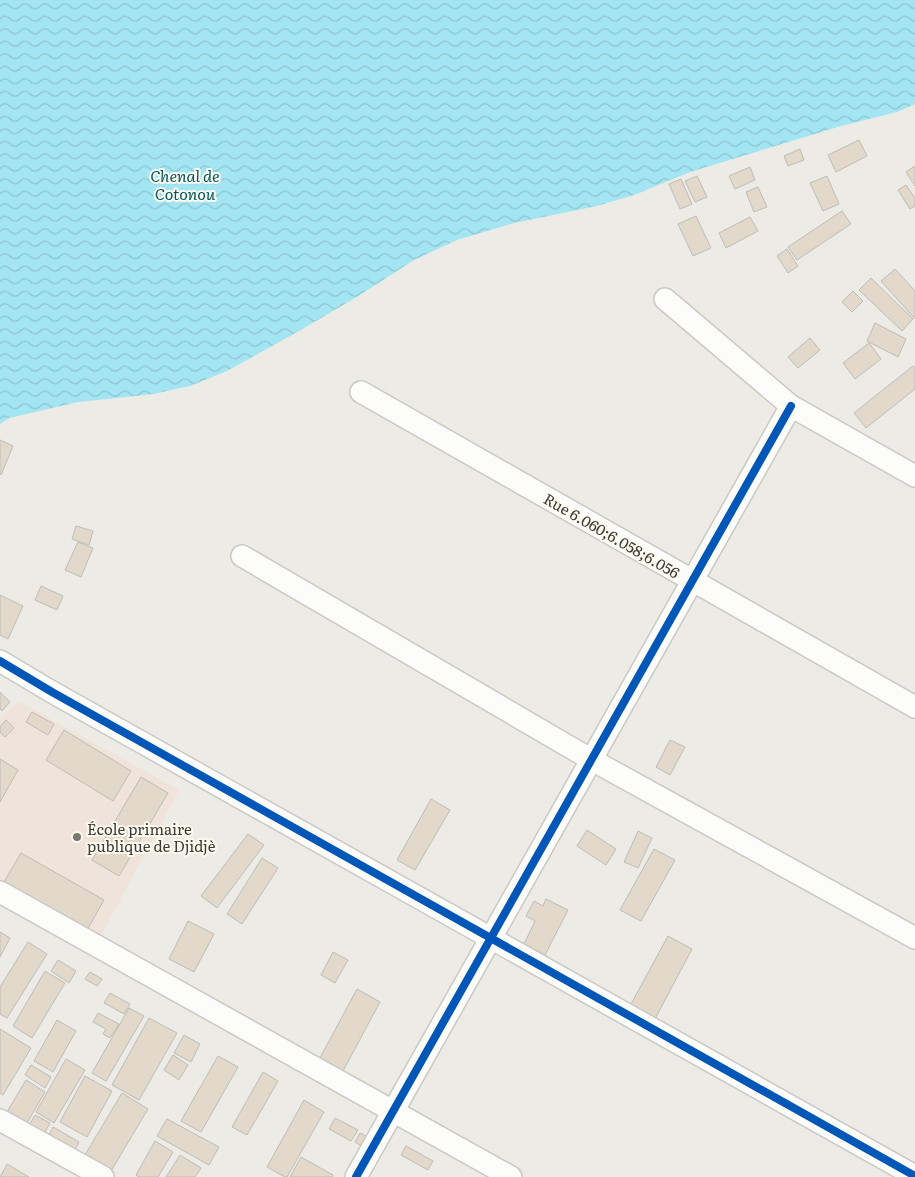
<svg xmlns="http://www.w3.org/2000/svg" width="915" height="1177" font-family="Literata,serif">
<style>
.education{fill:#f0e3da}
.water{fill:url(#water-waves)}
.building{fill:#e2d9ca;stroke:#bebcb8}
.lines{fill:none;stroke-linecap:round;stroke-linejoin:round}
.minor-casing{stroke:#cac9c4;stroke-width:24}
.minor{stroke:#fcfcfb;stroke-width:21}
.cycleway-casing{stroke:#fcfaef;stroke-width:11}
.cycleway{stroke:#0057b8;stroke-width:8}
.poi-dot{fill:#797873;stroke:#fcfaef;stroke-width:2}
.labels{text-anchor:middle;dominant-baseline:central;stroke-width:4;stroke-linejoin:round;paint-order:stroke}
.street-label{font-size:15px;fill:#3b3a36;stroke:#fcfaef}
.poi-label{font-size:15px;fill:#3b3a36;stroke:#fcfaef;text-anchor:start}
.water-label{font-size:16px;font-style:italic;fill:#005866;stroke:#fcfaef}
</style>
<defs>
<pattern id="water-waves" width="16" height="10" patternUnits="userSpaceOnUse" patternTransform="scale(1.25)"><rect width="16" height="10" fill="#a3e5f2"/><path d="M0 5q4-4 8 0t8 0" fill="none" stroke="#8dc5d0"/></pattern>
</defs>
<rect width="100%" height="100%" fill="#ecebe5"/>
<!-- education -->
<path class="education" d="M18,701L179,790L99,939L0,883V719Z"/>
<!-- water -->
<path class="water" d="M0,0H915V104L897,112L841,126L690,172L634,195L597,206L514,223L457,240L414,260L355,298L292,335L227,371L190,386L153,394L78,402L9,418L0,424Z"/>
<!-- building -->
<path class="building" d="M859,140L867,156L836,172L828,155Z
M800,149L804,160L788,166L784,156Z
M915,166V186L906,172Z
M750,167L755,180L735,189L729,176Z
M697,176L707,197L695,202L685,181Z
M827,176L839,204L823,211L810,183Z
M681,179L692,204L680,209L669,184Z
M906,185L915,198V206L910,209L898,190Z
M758,187L767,207L754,212L746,192Z
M842,211L851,224L797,260L788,247Z
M696,216L711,248L693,256L678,224Z
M750,217L758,231L726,248L719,233Z
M787,249L798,266L788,273L777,256Z
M895,269L915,291V319L881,281Z
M871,278L913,319L902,331L859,290Z
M853,291L863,301L852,312L842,302Z
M875,323L906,339L898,357L867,341Z
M810,338L820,350L798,368L788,357Z
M869,343L881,359L855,379L843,363Z
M913,366L915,368V389L866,428L854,413Z
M0,440L13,446L1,475L0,474Z
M76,526L93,531L89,545L72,539Z
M78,542L93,548L81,577L65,570Z
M41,586L63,596L57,610L35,600Z
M0,595L23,606L8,639L0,635Z
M0,692L10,702L2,711L0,709Z
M32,712L54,724L48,735L26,722Z
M6,720L14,728L5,737L0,732V727Z
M64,730L131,771L113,801L46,760Z
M670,740L685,747L670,775L656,767Z
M0,759L18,770L0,802Z
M141,777L168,793L119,876L92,860Z
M431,799L450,810L415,870L397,860Z
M587,830L616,849L606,865L577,846Z
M638,831L652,838L638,868L624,862Z
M248,834L264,845L217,908L201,896Z
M654,849L675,860L641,921L620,910Z
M21,853L104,900L87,930L4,882Z
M262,858L278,868L242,924L227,914Z
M546,899L568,910L545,955L524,944L535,921L526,916L534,901L543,906Z
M188,921L214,934L194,972L169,959Z
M0,932L10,938L0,957Z
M668,936L692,949L655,1019L630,1006Z
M28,942L47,954L7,1018L0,1014V987Z
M333,952L348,960L335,983L321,975Z
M58,960L76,971L69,983L51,971Z
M45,971L65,983L32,1038L13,1026Z
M90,972L102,979L97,986L85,979Z
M357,989L380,1002L343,1071L320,1058Z
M110,993L130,1004L124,1014L104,1003Z
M129,1008L144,1016L106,1081L92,1073Z
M98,1013L119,1024L110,1038L103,1034L106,1029L93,1022Z
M149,1018L177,1033L139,1100L112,1085Z
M57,1020L76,1031L53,1072L34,1061Z
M0,1029L31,1048L3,1095L0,1093Z
M184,1035L200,1044L191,1062L174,1053Z
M173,1055L188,1065L179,1080L164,1070Z
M218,1056L238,1067L201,1132L181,1121Z
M66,1059L85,1070L54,1123L36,1112Z
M31,1065L51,1077L45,1088L25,1075Z
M263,1072L278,1081L247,1135L232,1127Z
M85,1076L112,1091L87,1137L60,1122Z
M26,1080L45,1092L27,1123L7,1112Z
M122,1093L148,1109L108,1176L82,1160Z
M304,1100L324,1112L287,1177H285L267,1167Z
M35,1115L50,1123L44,1134L25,1133Z
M335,1118L358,1130L351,1141L329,1129Z
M167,1119L219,1147L209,1165L157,1136Z
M53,1127L79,1142L75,1150L49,1135Z
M360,1133L370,1138L365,1148L355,1142Z
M155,1141L173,1152L158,1177H139L136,1175Z
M406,1146L433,1161L428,1170L401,1155Z
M180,1155L201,1168L195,1177H166Z
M301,1157L333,1175L332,1177H290Z
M7,1164L29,1177H0Z"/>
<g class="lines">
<defs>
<path id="minor" d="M665,299L791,406L915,476
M361,392L915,707
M242,556L592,760L915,938
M0,661L52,692L915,1176
M0,892L511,1177
M0,1120L103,1177
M356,1177L791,406"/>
</defs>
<!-- minor casing -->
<use href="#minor" class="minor-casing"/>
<!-- minor -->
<use href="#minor" class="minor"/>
<defs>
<path id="cycleway" d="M0,661L52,692L915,1176
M356,1177L791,406"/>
</defs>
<!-- cycleway casing -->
<use href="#cycleway" class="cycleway-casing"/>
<!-- cycleway -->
<use href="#cycleway" class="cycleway"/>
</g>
<!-- markers -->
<circle class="poi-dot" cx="77" cy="837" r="5"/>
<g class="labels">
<!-- street labels -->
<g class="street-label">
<text transform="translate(612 535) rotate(30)">Rue 6.060;6.058;6.056</text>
</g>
<!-- poi labels -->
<g class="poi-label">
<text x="87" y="828">École primaire<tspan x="87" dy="17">publique de Djidjè</tspan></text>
</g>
<!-- water labels -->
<g class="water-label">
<text x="185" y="175">Chenal de<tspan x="185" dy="18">Cotonou</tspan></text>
</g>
</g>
</svg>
